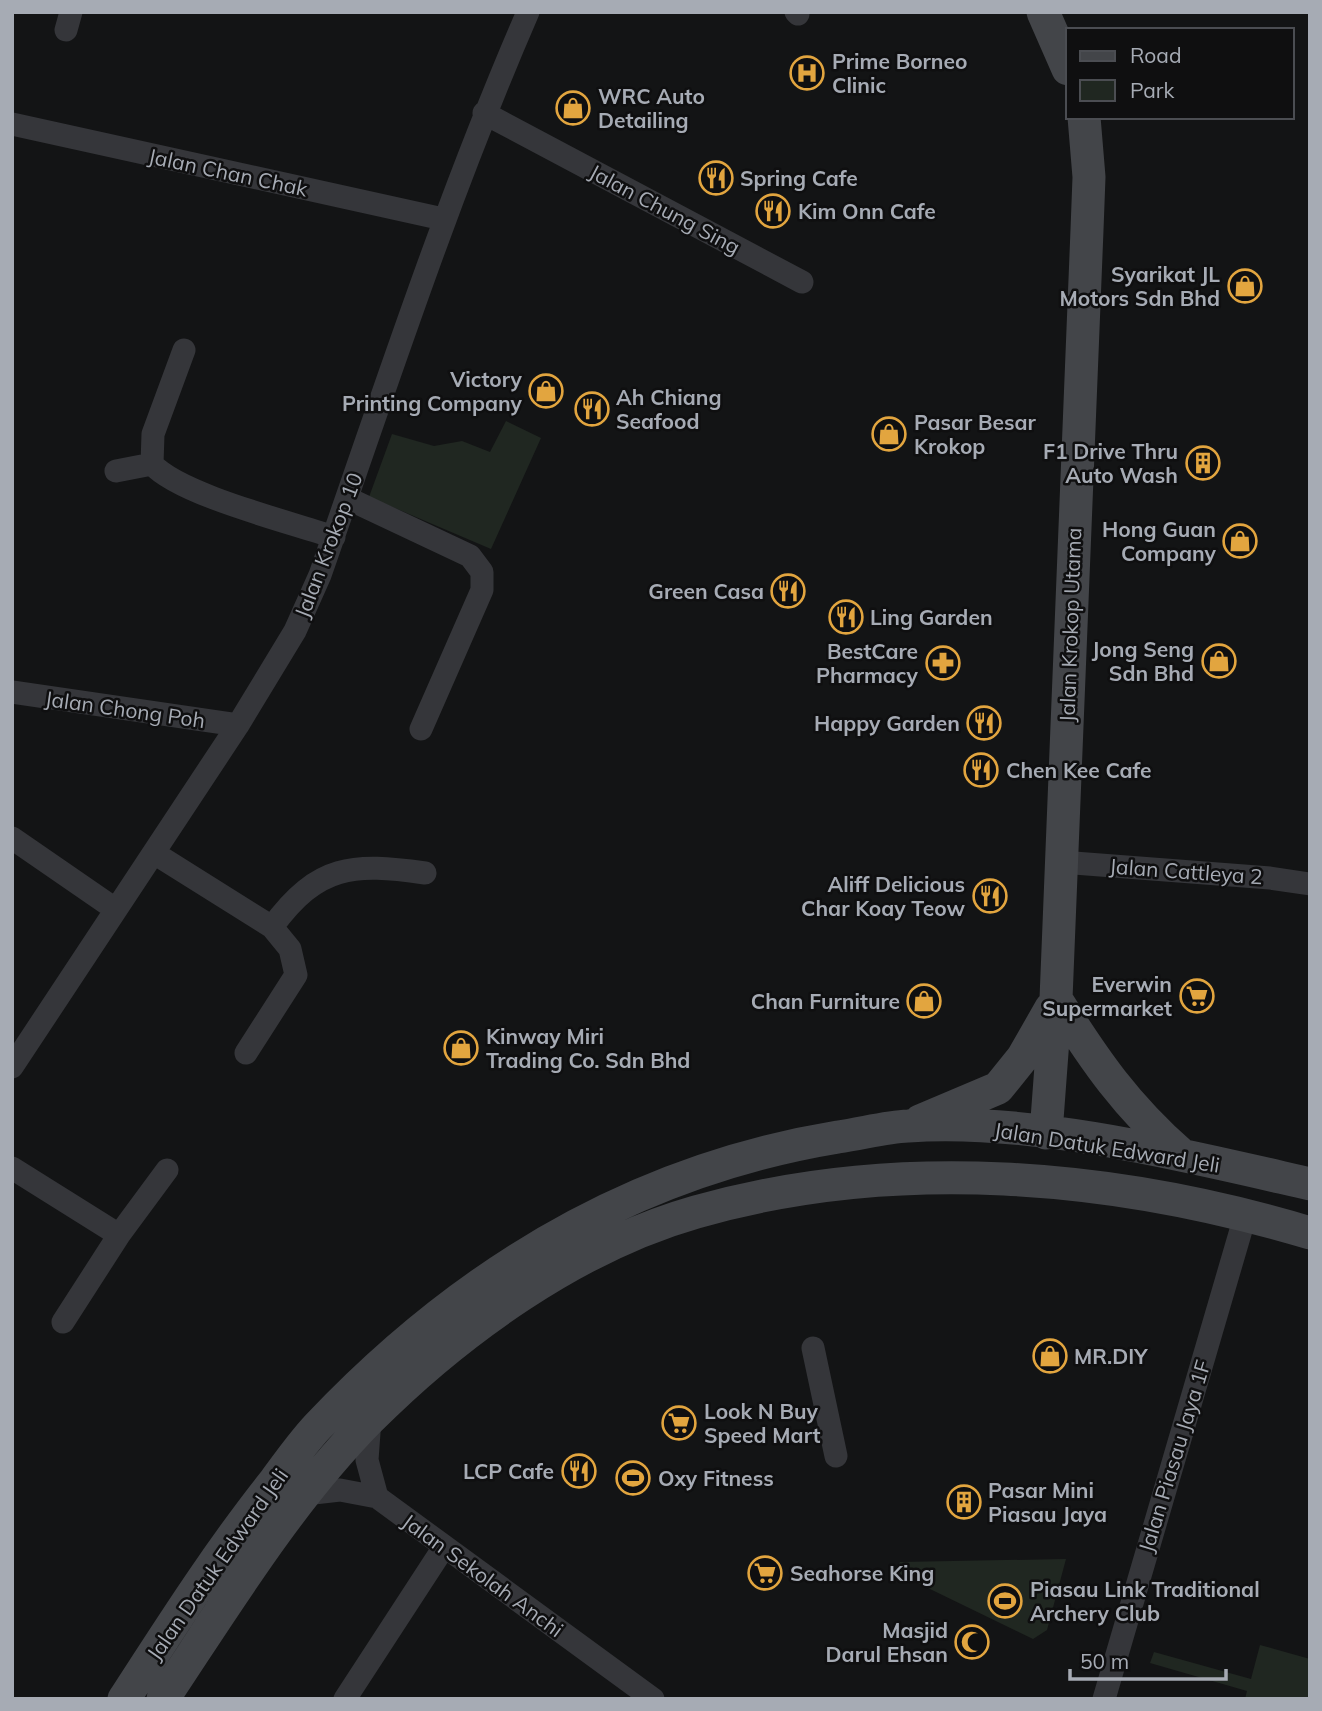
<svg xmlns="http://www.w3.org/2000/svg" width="1322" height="1711" font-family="Mulish,sans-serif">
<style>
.green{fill:#202721}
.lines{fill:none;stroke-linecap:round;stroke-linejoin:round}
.street{stroke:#35363a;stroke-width:23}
.secondary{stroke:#434549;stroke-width:33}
.labels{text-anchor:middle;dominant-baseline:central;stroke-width:5;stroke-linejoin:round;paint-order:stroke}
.poi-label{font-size:21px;font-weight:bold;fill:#a6abb4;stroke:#0f0f10;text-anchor:start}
.street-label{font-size:21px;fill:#a6abb4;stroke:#0f0f10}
</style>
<rect width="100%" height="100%" fill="#131415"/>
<!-- green -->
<path class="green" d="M506,421L541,438L491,549L369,497L392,434L434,446L462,441L490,452Z
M1066,1559L1047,1630L1033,1639L895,1572L900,1562Z
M1260,1645L1310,1659V1699H1245L1247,1691L1150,1663L1154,1652L1251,1679Z"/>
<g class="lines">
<!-- street -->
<path class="street" d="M796,12L798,14
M66,30L71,12
M484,113L802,282
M12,124L443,219
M184,350L153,434L152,464C180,495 290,522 334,537
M116,471L152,464
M347,498L470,556L482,572V590L421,729
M12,692L238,725
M12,838L115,909
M154,853L272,927C318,864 353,863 425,873
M1061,862L1270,878L1310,884
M246,1053L296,975L290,949L272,927
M12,1067L238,725L295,631L320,575C386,386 448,196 528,12
M12,1168L119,1235
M63,1322L119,1235L167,1170
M813,1348L836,1456
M370,1419L367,1460L377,1497L653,1699
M305,1494L340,1490L377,1497
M345,1699L444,1547
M1104,1699L1246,1213"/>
<!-- secondary -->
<path class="secondary" d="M1043,12L1068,69
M1056,999C1095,1061 1126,1106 1182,1155
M920,1121L998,1088L1023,1057L1051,1008
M1046,1133L1056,999L1087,230L1089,177L1084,117
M124,1699C172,1625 219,1551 274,1482C288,1463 302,1443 318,1426C461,1275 631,1171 838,1137C861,1134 885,1127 908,1126C1033,1117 1188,1156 1310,1184
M163,1699C227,1603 289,1501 370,1419C458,1331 576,1246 696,1212C896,1155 1113,1174 1310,1233"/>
</g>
<!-- icons -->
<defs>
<symbol id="hospital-ring" viewBox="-11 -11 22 22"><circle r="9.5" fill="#0f0f10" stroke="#e2a53f" stroke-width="1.5"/><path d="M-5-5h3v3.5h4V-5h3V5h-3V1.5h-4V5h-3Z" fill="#e2a53f"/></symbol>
<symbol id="shop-ring" viewBox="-11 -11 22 22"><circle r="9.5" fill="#0f0f10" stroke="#e2a53f" stroke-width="1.5"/><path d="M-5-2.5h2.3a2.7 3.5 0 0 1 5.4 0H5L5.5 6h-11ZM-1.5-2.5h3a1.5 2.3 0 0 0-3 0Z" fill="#e2a53f"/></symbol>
<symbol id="restaurant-ring" viewBox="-11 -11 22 22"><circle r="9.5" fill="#0f0f10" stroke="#e2a53f" stroke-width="1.5"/><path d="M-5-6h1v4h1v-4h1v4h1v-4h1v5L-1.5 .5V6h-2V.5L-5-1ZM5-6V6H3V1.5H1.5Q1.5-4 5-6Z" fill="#e2a53f"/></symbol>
<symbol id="building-ring" viewBox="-11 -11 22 22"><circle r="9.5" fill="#0f0f10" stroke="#e2a53f" stroke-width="1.5"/><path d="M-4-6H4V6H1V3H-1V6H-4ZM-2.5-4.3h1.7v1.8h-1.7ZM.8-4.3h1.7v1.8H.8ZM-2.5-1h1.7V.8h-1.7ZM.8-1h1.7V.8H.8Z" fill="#e2a53f"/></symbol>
<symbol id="pharmacy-ring" viewBox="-11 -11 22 22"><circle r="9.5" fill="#0f0f10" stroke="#e2a53f" stroke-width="1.5"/><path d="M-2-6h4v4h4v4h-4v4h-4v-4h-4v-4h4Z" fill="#e2a53f"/></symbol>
<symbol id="supermarket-ring" viewBox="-11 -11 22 22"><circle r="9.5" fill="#0f0f10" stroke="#e2a53f" stroke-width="1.5"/><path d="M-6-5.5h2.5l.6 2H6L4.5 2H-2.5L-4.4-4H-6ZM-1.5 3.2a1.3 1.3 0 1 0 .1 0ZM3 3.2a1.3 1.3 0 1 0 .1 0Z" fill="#e2a53f"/></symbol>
<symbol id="stadium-ring" viewBox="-11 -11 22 22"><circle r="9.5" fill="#0f0f10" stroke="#e2a53f" stroke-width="1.5"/><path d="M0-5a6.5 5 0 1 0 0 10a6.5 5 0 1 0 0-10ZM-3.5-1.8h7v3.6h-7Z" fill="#e2a53f"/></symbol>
<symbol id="mosque-ring" viewBox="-11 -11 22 22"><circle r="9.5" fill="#0f0f10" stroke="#e2a53f" stroke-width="1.5"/><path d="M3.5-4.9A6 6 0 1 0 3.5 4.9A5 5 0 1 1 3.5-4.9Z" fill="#e2a53f"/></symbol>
</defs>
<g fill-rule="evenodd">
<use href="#hospital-ring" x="788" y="54" width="38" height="38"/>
<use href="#shop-ring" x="554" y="89" width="38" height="38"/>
<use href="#restaurant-ring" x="697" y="159" width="38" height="38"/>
<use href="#restaurant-ring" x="754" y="192" width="38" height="38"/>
<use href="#shop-ring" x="1226" y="267" width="38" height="38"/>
<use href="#shop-ring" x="527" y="372" width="38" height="38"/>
<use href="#restaurant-ring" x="573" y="390" width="38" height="38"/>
<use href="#shop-ring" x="870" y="415" width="38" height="38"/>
<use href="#building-ring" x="1184" y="444" width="38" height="38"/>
<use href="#shop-ring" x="1221" y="522" width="38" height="38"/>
<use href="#restaurant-ring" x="769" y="572" width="38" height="38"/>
<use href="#restaurant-ring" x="827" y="598" width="38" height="38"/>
<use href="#shop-ring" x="1200" y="642" width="38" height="38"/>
<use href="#pharmacy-ring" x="924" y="644" width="38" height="38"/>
<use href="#restaurant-ring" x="965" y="704" width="38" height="38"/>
<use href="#restaurant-ring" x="962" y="751" width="38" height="38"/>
<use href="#restaurant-ring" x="971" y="877" width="38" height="38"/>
<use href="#supermarket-ring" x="1178" y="977" width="38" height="38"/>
<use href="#shop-ring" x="905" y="982" width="38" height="38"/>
<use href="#shop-ring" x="442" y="1029" width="38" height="38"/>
<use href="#shop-ring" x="1031" y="1337" width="38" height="38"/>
<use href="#supermarket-ring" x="660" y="1404" width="38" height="38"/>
<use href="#restaurant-ring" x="560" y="1452" width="38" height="38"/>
<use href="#stadium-ring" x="614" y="1459" width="38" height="38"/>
<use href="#building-ring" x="945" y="1483" width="38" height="38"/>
<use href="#supermarket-ring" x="746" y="1554" width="38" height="38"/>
<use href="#stadium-ring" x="986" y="1582" width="38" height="38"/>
<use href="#mosque-ring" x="953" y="1623" width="38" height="38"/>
</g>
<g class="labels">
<!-- poi labels -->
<g class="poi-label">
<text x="832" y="61">Prime Borneo<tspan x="832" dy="24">Clinic</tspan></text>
<text x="598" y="96">WRC Auto<tspan x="598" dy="24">Detailing</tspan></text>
<text x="740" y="178">Spring Cafe</text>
<text x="798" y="211">Kim Onn Cafe</text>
<text x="1220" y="274" text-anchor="end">Syarikat JL<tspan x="1220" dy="24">Motors Sdn Bhd</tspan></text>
<text x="522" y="379" text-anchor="end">Victory<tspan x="522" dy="24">Printing Company</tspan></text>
<text x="616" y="397">Ah Chiang<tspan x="616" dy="24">Seafood</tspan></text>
<text x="914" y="422">Pasar Besar<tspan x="914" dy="24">Krokop</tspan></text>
<text x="1178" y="451" text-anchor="end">F1 Drive Thru<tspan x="1178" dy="24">Auto Wash</tspan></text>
<text x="1216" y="529" text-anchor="end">Hong Guan<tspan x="1216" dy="24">Company</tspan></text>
<text x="764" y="591" text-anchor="end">Green Casa</text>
<text x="870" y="617">Ling Garden</text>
<text x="1194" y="649" text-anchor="end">Jong Seng<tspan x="1194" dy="24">Sdn Bhd</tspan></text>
<text x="918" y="651" text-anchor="end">BestCare<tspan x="918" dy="24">Pharmacy</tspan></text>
<text x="960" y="723" text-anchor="end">Happy Garden</text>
<text x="1006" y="770">Chen Kee Cafe</text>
<text x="965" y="884" text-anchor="end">Aliff Delicious<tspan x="965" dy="24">Char Koay Teow</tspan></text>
<text x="1172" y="984" text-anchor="end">Everwin<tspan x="1172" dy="24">Supermarket</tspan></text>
<text x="900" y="1001" text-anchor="end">Chan Furniture</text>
<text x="486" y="1036">Kinway Miri<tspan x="486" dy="24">Trading Co. Sdn Bhd</tspan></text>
<text x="1074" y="1356">MR.DIY</text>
<text x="704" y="1411">Look N Buy<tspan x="704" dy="24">Speed Mart</tspan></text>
<text x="554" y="1471" text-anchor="end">LCP Cafe</text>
<text x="658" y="1478">Oxy Fitness</text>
<text x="988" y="1490">Pasar Mini<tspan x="988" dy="24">Piasau Jaya</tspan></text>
<text x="790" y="1573">Seahorse King</text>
<text x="1030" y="1589">Piasau Link Traditional<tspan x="1030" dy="24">Archery Club</tspan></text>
<text x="948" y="1630" text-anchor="end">Masjid<tspan x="948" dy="24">Darul Ehsan</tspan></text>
</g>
<!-- street labels -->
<g class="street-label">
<text transform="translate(228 172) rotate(12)">Jalan Chan Chak</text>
<text transform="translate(665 209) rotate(28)">Jalan Chung Sing</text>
<text transform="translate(328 545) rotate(-69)">Jalan Krokop 10</text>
<text transform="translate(1070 625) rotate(-88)">Jalan Krokop Utama</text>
<text transform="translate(125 709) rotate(8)">Jalan Chong Poh</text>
<text transform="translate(1186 871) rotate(4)">Jalan Cattleya 2</text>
<text transform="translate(1107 1147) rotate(9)">Jalan Datuk Edward Jeli</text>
<text transform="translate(1174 1456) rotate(-73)">Jalan Piasau Jaya 1F</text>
<text transform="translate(217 1564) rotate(-55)">Jalan Datuk Edward Jeli</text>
<text transform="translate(483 1575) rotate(36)">Jalan Sekolah Anchi</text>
</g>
</g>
<!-- border -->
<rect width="1322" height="1711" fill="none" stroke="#a6abb4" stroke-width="28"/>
<!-- legend -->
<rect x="1066" y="28" width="228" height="91" fill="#0f0f10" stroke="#4b4d52" stroke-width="2"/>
<rect x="1080" y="51" width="35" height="10" fill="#434549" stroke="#4b4d52" stroke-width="2"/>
<text x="1130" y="63" font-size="21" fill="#a6abb4">Road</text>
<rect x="1080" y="80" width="35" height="21" fill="#202721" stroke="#4b4d52" stroke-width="2"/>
<text x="1130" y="98" font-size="21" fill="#a6abb4">Park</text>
<!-- scale -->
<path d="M1070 1669v10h156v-10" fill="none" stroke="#a6abb4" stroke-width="3.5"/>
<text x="1080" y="1669" font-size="21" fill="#a6abb4" stroke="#0f0f10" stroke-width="5" paint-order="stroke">50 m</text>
</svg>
